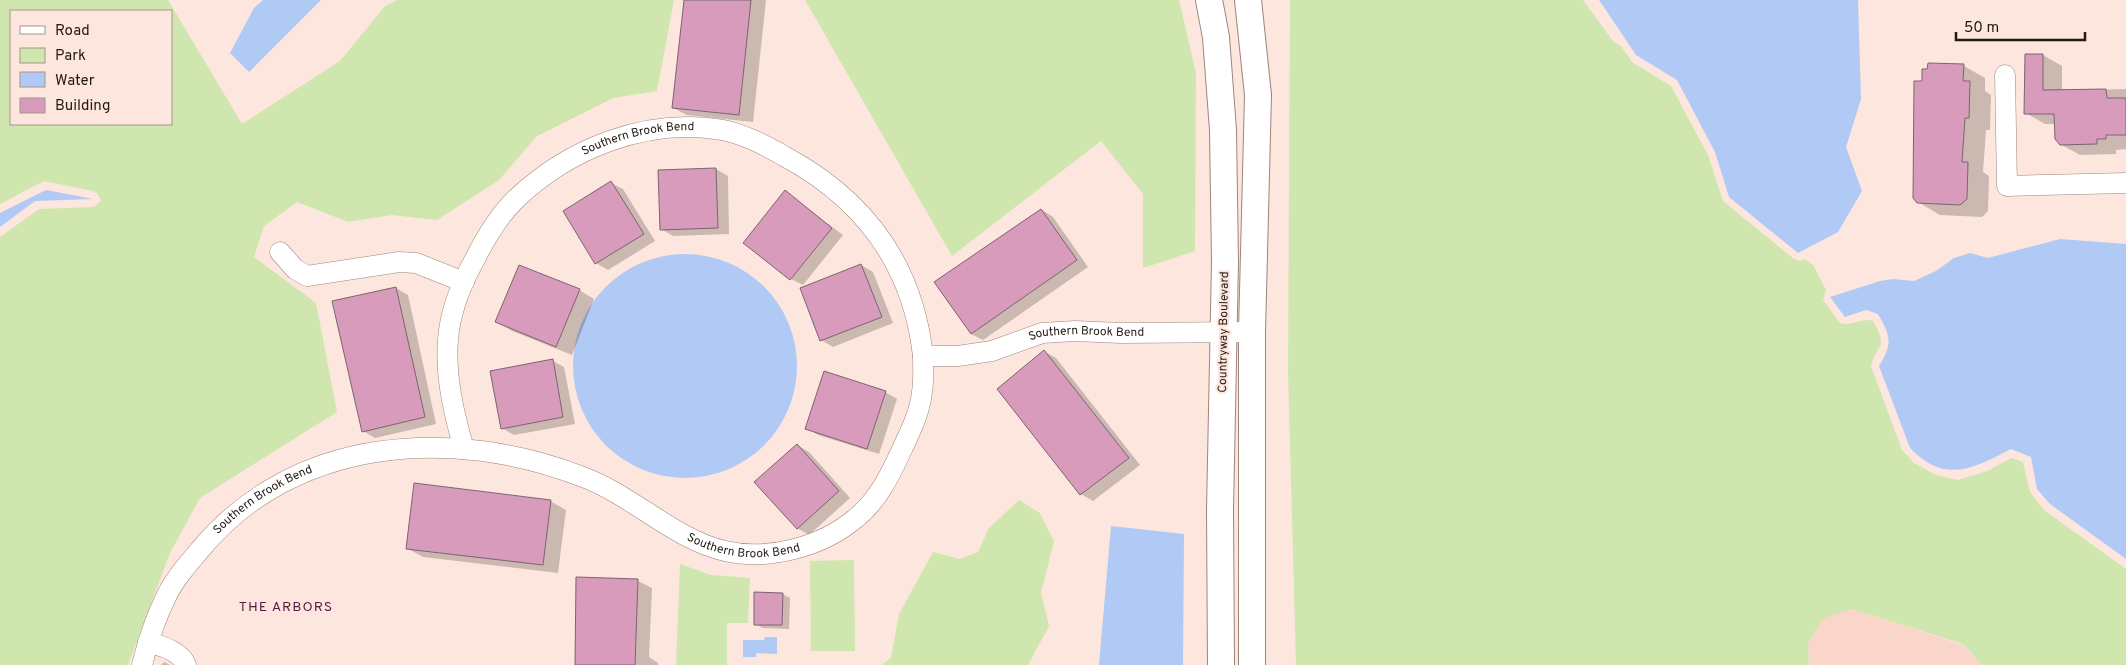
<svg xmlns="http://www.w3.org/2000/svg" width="2126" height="665" font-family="Overpass,sans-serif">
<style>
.built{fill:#f9d6c9}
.green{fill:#cfe7ae;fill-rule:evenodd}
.water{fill:#b1c9f5}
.shadow{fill:#0003}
.building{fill:#d89bbb;stroke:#7b6470}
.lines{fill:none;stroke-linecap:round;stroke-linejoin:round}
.minor-casing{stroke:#9e857c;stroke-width:21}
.tertiary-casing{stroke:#9e857c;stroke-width:28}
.minor{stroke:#fff;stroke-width:20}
.tertiary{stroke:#fff;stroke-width:26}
.labels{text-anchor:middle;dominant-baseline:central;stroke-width:4.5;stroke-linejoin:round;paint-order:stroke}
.street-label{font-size:12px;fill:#221915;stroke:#fde6de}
.neighbourhood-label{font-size:14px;letter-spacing:1px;fill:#551b42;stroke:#fde6de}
</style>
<rect width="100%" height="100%" fill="#fde6de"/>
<!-- built -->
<path class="built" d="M1851,609L1963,645L1982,665H1809L1808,645L1822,619Z"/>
<!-- green -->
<path class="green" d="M0,0H168L242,124L340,61L385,6L397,0H674L657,91L613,98L537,136L499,180L437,220L392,215L348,222L297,202L264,226L254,257L316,303L337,412L200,498L170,553L128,665H0V237L39,209L94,207L101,201L98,194L93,191L44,181L0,204ZM11,11H171V124H11Z
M805,0H1179L1196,73L1195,251L1143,268V194L1101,141L952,256Z
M1290,0H1583L1613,41L1621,46L1632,62L1671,86L1708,155L1723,201L1794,259L1800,261L1805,259L1813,265L1826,290L1823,300L1840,323C1852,327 1862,317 1873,321C1889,350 1877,342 1871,366L1902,450L1914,463L1936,475L1958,480L1987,471L2012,458L2023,462L2030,492L2044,510L2126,569V665H1982L1963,644L1851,609L1822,619L1808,645L1809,665H1296L1288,372Z
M1019,500L1040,513L1054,541L1041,593L1049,626L1028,665H881L891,658L899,614L933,552L960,559L978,552L989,528Z
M854,560L855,651H811L810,561Z
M680,564L711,575L750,578L748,623H727V665H676Z"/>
<!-- water -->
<path class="water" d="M263,0H321L249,72L230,53L254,8Z
M1599,0H1858L1861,99L1846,147L1862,191L1838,232L1798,253L1729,197L1715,152L1677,80L1636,55Z
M46,190L93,199L35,201L0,227V213Z
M2060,239L2126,244V559L2050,504L2037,489L2031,457L2011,449C1973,469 1944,484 1910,448L1879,366C1893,343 1891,337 1878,314L1866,310L1845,317L1830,297L1880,281L1893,279L1914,281L1936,271L1954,258L1970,253L1988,258Z
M573 366a112 112 0 1 1 224 0a112 112 0 1 1-224 0Z
M1111,526L1184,534L1183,665H1099Z
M765,637H777V654L756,653V657H743V640H764Z"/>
<!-- shadow -->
<path class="shadow" d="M685,0H766L753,122L687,115L673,108Z
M2043,55L2062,66V91L2126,89V149L2116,150V154L2080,155L2060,144L2056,124H2045L2026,113Z
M1964,66L1985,78V91L1991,95L1990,130H1986L1983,172L1989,176L1988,211L1982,217L1940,215L1918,202L1923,82Z
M716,169L728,176L729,234L673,236L661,229Z
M611,183L623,189L655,241L608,270L596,263Z
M785,192L843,235L803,285L791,279Z
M1042,210L1053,217L1088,267L983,340L971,334Z
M861,265L873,272L893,323L833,347L821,340Z
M396,288L408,295L436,424L375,438L363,431Z
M579,290L594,299L572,355L512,331L497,322Z
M1045,352L1056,358L1140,465L1093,501L1081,494Z
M553,361L564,367L575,424L514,435L502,428Z
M885,392L897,399L879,454L818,435L807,428Z
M797,445L809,452L850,498L809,535L797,528Z
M550,501L566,510L558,573L423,557L407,548Z
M577,578L638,581L652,588L649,657L658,663V665H575Z
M782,594L790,598L789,629L763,628L755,624Z
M164,662L170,665H161Z"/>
<!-- building -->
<path class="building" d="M684,0H751L739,115L672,108Z
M2025,54H2043V90L2106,89L2107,98H2126V135H2106V139H2097V144L2060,145L2055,139L2054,114H2024Z
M1928,63L1964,64L1963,81H1970L1969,118H1965L1962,162H1968L1967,199L1960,205L1917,203L1913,198L1914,81H1922V69H1927Z
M716,168L718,228L660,230L658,170Z
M611,181L644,234L595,264L563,211Z
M785,190L832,228L790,280L743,243Z
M1041,209L1077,260L971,334L934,282Z
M861,264L882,317L820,341L800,288Z
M519,265L580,289L556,347L495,322Z
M396,287L425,417L362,432L332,301Z
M1044,350L1129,458L1080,495L997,389Z
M553,359L563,417L501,429L490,371Z
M824,371L886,391L867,449L805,429Z
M797,444L839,491L797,529L754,482Z
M414,483L551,500L543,565L406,549Z
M576,577L638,579L635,665H575Z
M754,592L783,593L782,625H754Z"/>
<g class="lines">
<defs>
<g id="minor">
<path d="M2005,75L2007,186L2126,183"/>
<path d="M280,252L295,269L307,276L399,262L416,263L464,282"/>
<path id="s1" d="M464,449C454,414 445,377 448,340C450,311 461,284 475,259C486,237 499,215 517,198C569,149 643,119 716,129C740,132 763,144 784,156C864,199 913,265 923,356"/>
<path d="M148,642C161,646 181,651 186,665"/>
<path id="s2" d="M142,665C148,641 155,619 166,597C174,580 187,565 199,551C293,436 452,426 583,477C632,495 675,540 725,551C768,561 822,547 856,518C879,500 892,471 904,445C912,428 920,411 922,392C924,380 923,368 923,356H958L992,351L1042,333L1075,331L1121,333L1252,332"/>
</g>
<path id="tertiary" d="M1209,0L1216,37L1223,130L1225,262L1220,510L1221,665
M1248,0L1258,95L1252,332V665"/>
</defs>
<!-- minor casing -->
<use href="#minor" class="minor-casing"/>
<!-- tertiary casing -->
<use href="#tertiary" class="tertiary-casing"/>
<!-- minor -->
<use href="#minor" class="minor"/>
<!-- tertiary -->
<use href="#tertiary" class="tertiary"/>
</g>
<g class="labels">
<!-- street labels -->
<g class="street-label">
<text stroke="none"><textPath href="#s1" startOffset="409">Southern Brook Bend</textPath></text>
<text transform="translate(1224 332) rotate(-89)">Countryway Boulevard</text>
<text stroke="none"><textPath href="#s2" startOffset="1195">Southern Brook Bend</textPath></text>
<text stroke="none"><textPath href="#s2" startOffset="212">Southern Brook Bend</textPath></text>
<text stroke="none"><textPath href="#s2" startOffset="726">Southern Brook Bend</textPath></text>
</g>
<!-- neighbourhood labels -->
<g class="neighbourhood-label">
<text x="286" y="607">THE ARBORS</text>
</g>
</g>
<!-- legend -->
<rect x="10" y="10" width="162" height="115" fill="#fde6de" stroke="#a5948e"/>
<rect x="20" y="26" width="25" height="8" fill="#ffffff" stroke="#a5948e"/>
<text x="55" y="35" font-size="15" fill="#221915">Road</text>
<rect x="20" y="48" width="25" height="15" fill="#cfe7ae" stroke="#a5948e"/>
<text x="55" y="60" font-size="15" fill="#221915">Park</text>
<rect x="20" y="72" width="25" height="15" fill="#b1c9f5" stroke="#a5948e"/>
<text x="55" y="85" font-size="15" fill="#221915">Water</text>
<rect x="20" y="98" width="25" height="15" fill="#d89bbb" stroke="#a5948e"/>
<text x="55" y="110" font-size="15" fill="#221915">Building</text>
<!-- scale -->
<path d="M1956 32v8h129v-8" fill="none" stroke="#221915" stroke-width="2.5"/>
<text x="1964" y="32" font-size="15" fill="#221915" stroke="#fde6de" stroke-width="4" paint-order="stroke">50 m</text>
</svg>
